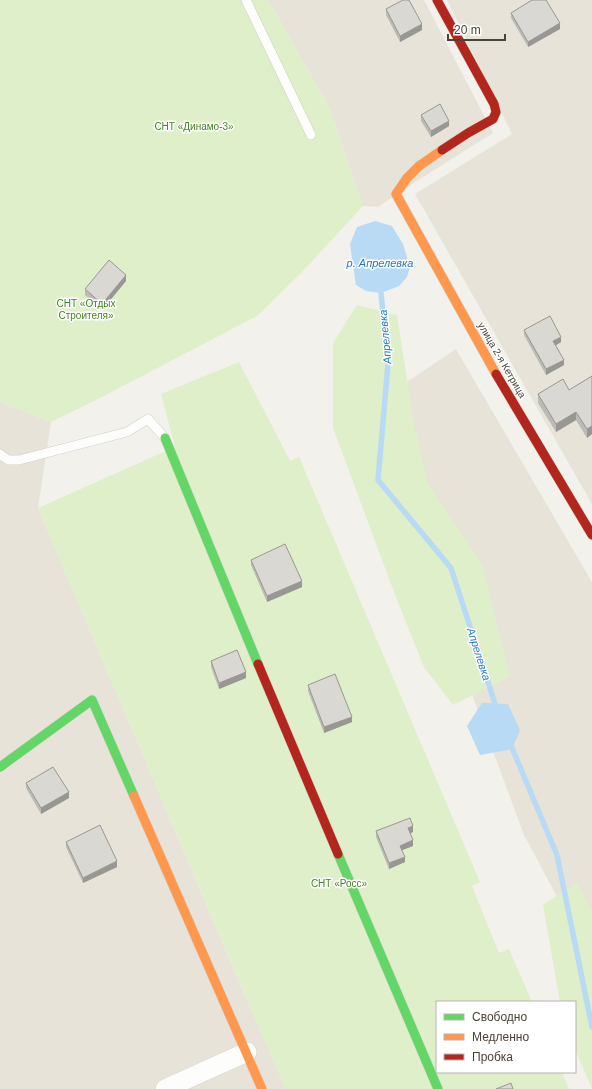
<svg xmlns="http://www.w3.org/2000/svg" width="592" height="1089" font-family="Arial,sans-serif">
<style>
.residential{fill:#e7e3d9}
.green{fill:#deefc9}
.water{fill:#b8daf4}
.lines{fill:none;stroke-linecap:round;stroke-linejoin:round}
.stream{stroke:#b8daf4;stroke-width:5.5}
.lane-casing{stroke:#d0cfc9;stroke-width:10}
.street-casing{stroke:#d0cfc9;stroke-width:20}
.fast-casing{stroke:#d2cfc2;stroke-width:10}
.slow-casing{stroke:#d2cfc2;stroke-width:10}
.jam-casing{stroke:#d2cfc2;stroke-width:10}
.lane{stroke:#fdfdfc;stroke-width:9}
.street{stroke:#fdfdfc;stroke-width:19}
.fast{stroke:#63d668;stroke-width:9}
.slow{stroke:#ff974d;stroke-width:9}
.jam{stroke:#b3261e;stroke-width:9}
.wall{fill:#bbbab5}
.shaded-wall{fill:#999793}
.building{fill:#dad8d2;stroke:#999793}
.labels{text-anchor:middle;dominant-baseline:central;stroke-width:3;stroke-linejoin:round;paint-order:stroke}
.park-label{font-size:10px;fill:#438223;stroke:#fff}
.street-label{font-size:10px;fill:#4a4336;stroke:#fff}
.water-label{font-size:11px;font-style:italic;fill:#2478c1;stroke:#fff}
</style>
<rect width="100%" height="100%" fill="#f2f1ec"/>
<!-- residential -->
<path class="residential" d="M268,0H424L493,133L415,182L378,207L363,206L329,107Z
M447,0H592V504L415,194L512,134Z
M456,349L592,582V962L524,835L416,543L377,402Z
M0,402L51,422L38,508L241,986L286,1089H0Z"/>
<!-- green -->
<path class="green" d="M0,0H268L329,107L363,206L302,272L257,316L102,397L51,422L0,402Z
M357,305L397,315L412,412L427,482L482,564L510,677L453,705L424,667L394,592L333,428V343Z
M239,362L290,461L299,457L480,882L472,886L499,953L509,949L532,1002H437V1072H562L569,1089H285L38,508L175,447L161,394Z
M577,882L592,911V1089L575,1049V1002H560L543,905Z"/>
<!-- water -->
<path class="water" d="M375,221L392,226L403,244L410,267L407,277L399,286L381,293L366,291L356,285L350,244L357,227Z
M482,703L508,704L520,730L512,749L480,755L467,726Z"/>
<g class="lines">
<!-- stream -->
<path class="stream" d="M381,293L388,364L378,480L451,568L497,710
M510,743L557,855L592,1027"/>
<defs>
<path id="lane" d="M246,0L311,135
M0,454L8,460H19L127,432L148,419L165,438"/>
<path id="street" d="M165,1089L247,1052"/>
<path id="fast" d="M165,438L258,664
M0,767L92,700L134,796
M338,854L438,1089"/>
<path id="slow" d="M442,150L419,166L407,178L396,194L496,374
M134,796L262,1089"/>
<path id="jam" d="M437,0L494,104L496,112L493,119L468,133L442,150
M496,374L592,535
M258,664L338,854"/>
</defs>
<!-- lane casing -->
<use href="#lane" class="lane-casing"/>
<!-- street casing -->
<use href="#street" class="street-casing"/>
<!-- fast casing -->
<use href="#fast" class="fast-casing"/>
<!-- slow casing -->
<use href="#slow" class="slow-casing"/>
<!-- jam casing -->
<use href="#jam" class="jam-casing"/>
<!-- lane -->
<use href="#lane" class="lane"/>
<!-- street -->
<use href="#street" class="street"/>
<!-- fast -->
<use href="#fast" class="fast"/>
<!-- slow -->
<use href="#slow" class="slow"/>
<!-- jam -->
<use href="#jam" class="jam"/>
</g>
<!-- wall -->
<path class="wall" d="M386,9L422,30L400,42L386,15Z
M511,13L560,29L528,47L511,18Z
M421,115L449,126L431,137L421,121Z
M126,281L102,310L85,295V289Z
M524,330L561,342L556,345L564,365L546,375L524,335Z
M592,376V434L587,438L576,420L556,432L538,403V394L569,390Z
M251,560L302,587L267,602L251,565Z
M211,661L246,678L219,689L211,667Z
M308,685L352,722L324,733L308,691Z
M26,783L69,798L41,814L26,788Z
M376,831L413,832L410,833L413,846L402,850L405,862L389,869L376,837Z
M66,842L117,867L83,883L66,847Z"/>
<!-- shaded-wall -->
<path class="shaded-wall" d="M560,23V29L528,47V42Z
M422,24V30L400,42V36Z
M449,121V126L431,137V131Z
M126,275V281L102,310V304Z
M561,337V342L553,347V341Z
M564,360V365L546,375V369Z
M576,412V420L556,432V424Z
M592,426V434L587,438V429Z
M302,581V587L267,602V596Z
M246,672V678L219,689V683Z
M352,717V722L324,733V727Z
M69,792V798L41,814V808Z
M413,826V832L408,834V828Z
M413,840V846L400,851V846Z
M405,857V862L389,869V863Z
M117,861V867L83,883V878Z"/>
<!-- building -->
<path class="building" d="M403,0H409L422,24L400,36L386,9Z
M532,0H546L560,23L528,42L511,13Z
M440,104L449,121L431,131L421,115Z
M109,260L126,275L102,304L85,289Z
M550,316L561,337L553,341L564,360L546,369L524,330Z
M592,376V426L587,429L576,412L556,424L538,394L563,379L569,390Z
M285,544L302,581L267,596L251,560Z
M237,650L246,672L219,683L211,661Z
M335,674L352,717L324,727L308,685Z
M53,767L69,792L41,808L26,783Z
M410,818L413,826L408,828L413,840L400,846L405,857L389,863L376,831Z
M100,825L117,861L83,878L66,842Z
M511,1083L513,1089H496Z"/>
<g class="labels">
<!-- park labels -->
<g class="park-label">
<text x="194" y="126">СНТ «Динамо-3»</text>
<text x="86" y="303">СНТ «Отдых<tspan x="86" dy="12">Строителя»</tspan></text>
<text x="339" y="883">СНТ «Росс»</text>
</g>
<!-- street labels -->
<g class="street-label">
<text transform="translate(502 360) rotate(60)">улица 2-я Кетрица</text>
</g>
<!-- water labels -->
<g class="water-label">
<text x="380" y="263">р. Апрелевка</text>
<text transform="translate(385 337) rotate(-95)">Апрелевка</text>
<text transform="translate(479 654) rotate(72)">Апрелевка</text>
</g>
</g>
<!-- legend -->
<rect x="436" y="1001" width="140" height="72" fill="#ffffff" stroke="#b7b4af"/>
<rect x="444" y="1014" width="20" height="6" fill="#63d668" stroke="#b7b4af"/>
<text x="472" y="1021" font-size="12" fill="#4a4336">Свободно</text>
<rect x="444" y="1034" width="20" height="6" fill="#ff974d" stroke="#b7b4af"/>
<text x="472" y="1041" font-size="12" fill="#4a4336">Медленно</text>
<rect x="444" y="1054" width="20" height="6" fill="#b3261e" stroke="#b7b4af"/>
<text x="472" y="1061" font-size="12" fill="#4a4336">Пробка</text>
<!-- scale -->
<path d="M448 34v6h57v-6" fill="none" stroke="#4a4336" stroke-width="2"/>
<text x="454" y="34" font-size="12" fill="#4a4336" stroke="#ffffff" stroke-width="3" paint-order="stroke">20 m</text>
</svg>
